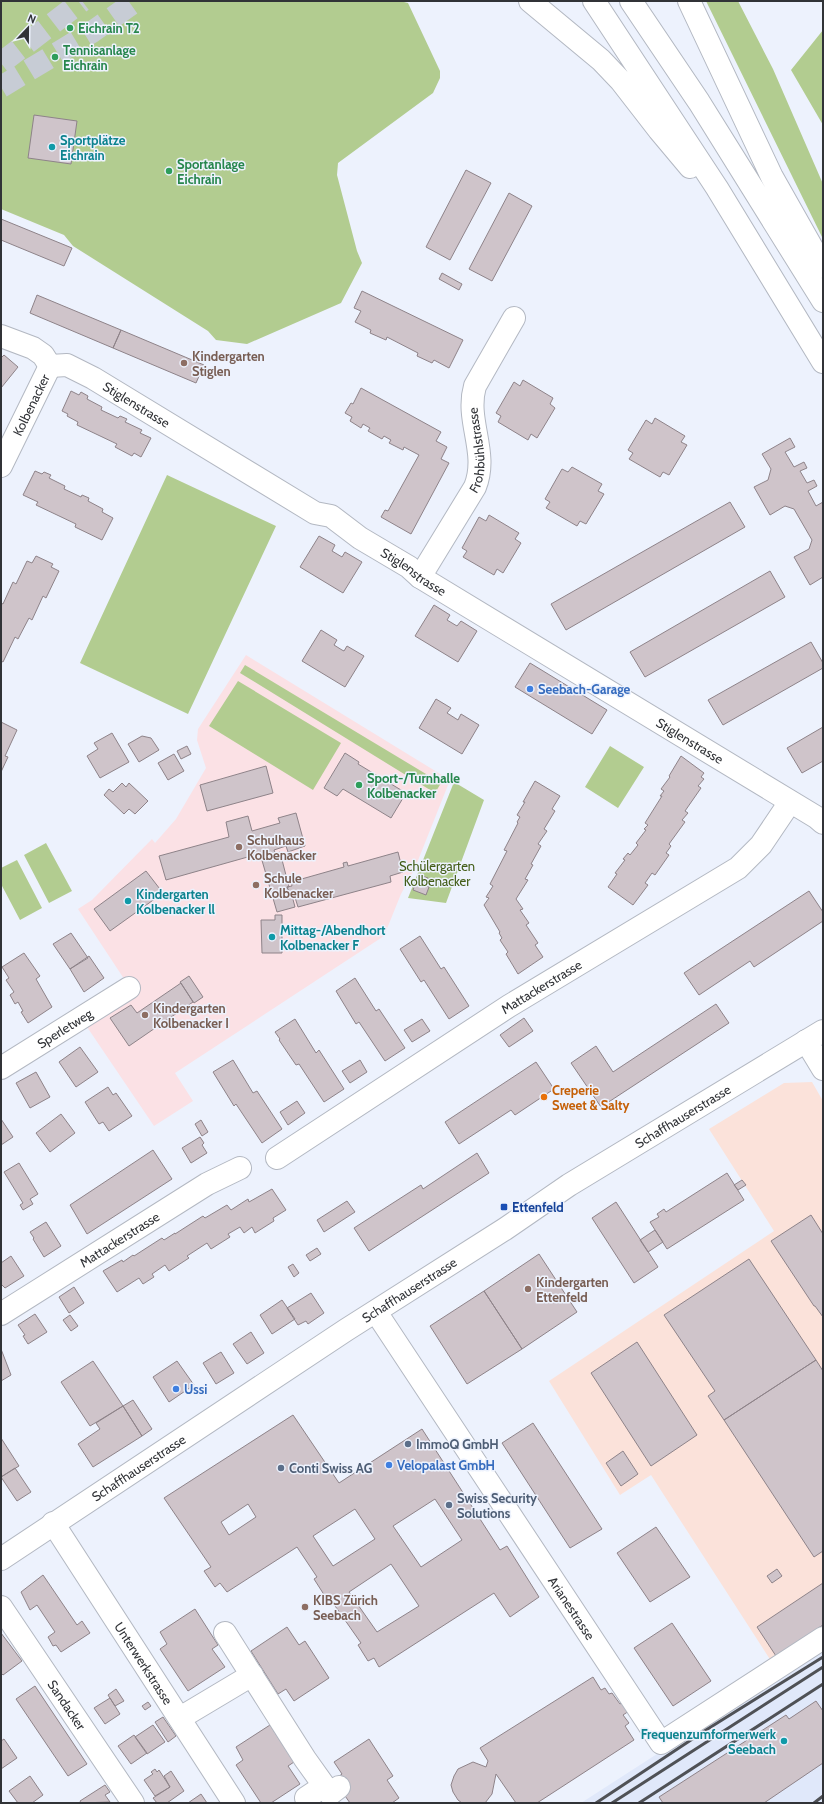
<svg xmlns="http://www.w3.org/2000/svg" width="824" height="1804" font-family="Cabin,sans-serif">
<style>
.built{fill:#e0e8fa}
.industrial{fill:#fbe2da}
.education{fill:#fbe1e5}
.green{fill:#b2cc90}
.building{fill:#cfc4ca;stroke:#8e8389;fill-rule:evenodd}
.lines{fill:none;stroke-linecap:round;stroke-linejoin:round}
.major-tunnel{stroke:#c7ccd5;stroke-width:22;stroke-dasharray:22 11;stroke-linecap:butt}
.minor-casing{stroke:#b3b8c2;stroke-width:24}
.major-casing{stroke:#b3b8c2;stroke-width:24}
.highway-casing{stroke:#b3b8c2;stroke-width:24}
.minor{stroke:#fff;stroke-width:22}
.major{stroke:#fff;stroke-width:22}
.highway{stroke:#fff;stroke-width:22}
.rail{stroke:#4f5156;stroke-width:3}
.leisure-dot{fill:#2e9e5b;stroke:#edf2fd;stroke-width:1.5}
.culture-dot{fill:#0f9aa8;stroke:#edf2fd;stroke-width:1.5}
.education-dot{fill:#8d6e63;stroke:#edf2fd;stroke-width:1.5}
.shop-dot{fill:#3f7fe0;stroke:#edf2fd;stroke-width:1.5}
.food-dot{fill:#e8710a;stroke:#edf2fd;stroke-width:1.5}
.transit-dot{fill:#1a4fb4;stroke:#edf2fd;stroke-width:1.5}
.service-dot{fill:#5c6f8a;stroke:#edf2fd;stroke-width:1.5}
.labels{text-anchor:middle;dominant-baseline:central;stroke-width:3;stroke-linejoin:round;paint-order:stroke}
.leisure-label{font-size:13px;font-weight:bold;fill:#27864d;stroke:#edf2fd;text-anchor:start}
.culture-label{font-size:13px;font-weight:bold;fill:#0d838f;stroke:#edf2fd;text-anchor:start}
.education-label{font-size:13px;font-weight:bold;fill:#785e54;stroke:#edf2fd;text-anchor:start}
.street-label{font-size:13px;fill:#313337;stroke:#edf2fd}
.shop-label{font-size:13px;font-weight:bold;fill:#366cbe;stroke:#edf2fd;text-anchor:start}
.park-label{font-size:13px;fill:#435d18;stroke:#edf2fd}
.food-label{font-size:13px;font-weight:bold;fill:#c56008;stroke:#edf2fd;text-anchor:start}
.transit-label{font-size:13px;font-weight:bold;fill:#164399;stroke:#edf2fd;text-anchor:start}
.service-label{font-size:13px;font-weight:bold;fill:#4e5e75;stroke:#edf2fd;text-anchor:start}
</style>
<rect width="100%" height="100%" fill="#edf2fd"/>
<!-- built -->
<path class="built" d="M823,1647V1803H581Z"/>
<!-- industrial -->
<path class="industrial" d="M812,1082L823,1101V1632L773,1664L651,1475L620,1495L549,1381L774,1231L709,1129L784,1083Z"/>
<!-- education -->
<path class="education" d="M246,655L450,780L415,868L401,894L384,936L175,1073L193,1101L154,1126L85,1024L134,994L78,909L92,900L152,839L155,843L176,819L206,768L197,740L198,729Z"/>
<!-- green -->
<path class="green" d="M1,1H400L408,3L440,71V78L433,93L338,163L337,175L357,251L362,263L341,303L247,344L216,340L208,331L73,246L64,235L1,209Z
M706,1H738L773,69L823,184V239Z
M823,30V125L791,70Z
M167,475L276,526L188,714L80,663Z
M245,665L441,783L435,793L240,673Z
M238,681L341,743L313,790L209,726Z
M610,746L644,767L618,808L585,787Z
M454,782L484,800L446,903L408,898Z
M46,843L72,891L49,903L24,855Z
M17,860L42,908L20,920L1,884V868Z"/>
<!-- building -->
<path class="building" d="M34,115L77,121L71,164L28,158Z
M466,170L491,183L450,260L426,247Z
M509,193L532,206L492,281L469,269Z
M1,219L72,248L64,266L1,240Z
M442,273L462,284L459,290L439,279Z
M362,291L463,340L449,368L434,360L432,363L417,356L418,353L387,337L386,340L370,333L371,330L355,322L361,311L354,308Z
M37,295L121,330L113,348L30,313Z
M121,330L204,365L196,383L113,348Z
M4,355L18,367L1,388V358Z
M523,380L553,398L550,404L555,408L537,438L531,434L528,440L498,422L501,416L496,413L514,382L520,386Z
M361,388L441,432L436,441L447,447L441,459L449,463L411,534L381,517L385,510L388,511L419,455L404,447L403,450L389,443L391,440L384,436L382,439L368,431L370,428L363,424L361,428L350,421L352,417L345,413L351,403L353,404Z
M71,391L79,395L81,392L88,396L87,399L102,407L101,410L118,418L120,416L127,419L125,422L142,430L140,433L151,438L141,457L134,453L132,456L115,447L117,444L77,425L78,422L67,416L68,414L62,411Z
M655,418L685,436L681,442L687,445L669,475L663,472L660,477L629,459L633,453L628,450L646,420L652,424Z
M790,438L795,447L785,452L794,467L804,462L807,468L800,471L807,483L814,480L817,486L808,491L816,506L823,502V577L810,585L794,557L809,549L812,540L794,509L785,506L770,515L754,487L768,480L771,469L762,454Z
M572,467L602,484L598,491L604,494L586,524L580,521L577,526L546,508L550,502L545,499L562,469L568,472Z
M35,471L42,474L44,472L51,475L49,478L65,486L64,489L81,497L82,495L89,498L88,501L103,509L102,512L113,518L102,540L75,527L76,524L36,505L38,502L23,495Z
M730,502L745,527L566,630L551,604Z
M489,515L519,533L515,539L521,543L503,573L497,569L494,575L463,557L467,551L462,548L479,517L486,521Z
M319,536L335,545L332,551L342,557L345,552L362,562L343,593L300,567Z
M36,556L53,564L51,567L59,571L46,598L43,596L32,620L29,618L18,639L15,637L3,662L1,661V603L3,604L13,582L16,584L27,561L32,563Z
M770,571L785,597L645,677L630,652Z
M434,605L450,615L447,620L457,626L461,621L477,631L458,662L415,636Z
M321,630L337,640L334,645L342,650L344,651L347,646L364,656L345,687L302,661Z
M811,642L823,663V668L723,725L708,700Z
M530,663L607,710L592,734L515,687Z
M436,699L451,708L447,713L458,720L461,714L479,725L462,754L419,728Z
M1,722L17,730L5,756L8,757L1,772Z
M823,727V761L802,773L787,748Z
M112,733L129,762L100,778L87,756L98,749L94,743Z
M142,736L151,738L159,750L139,762L128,744Z
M187,746L191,754L181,759L177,751Z
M345,753L359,762L358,764L406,793L391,818L343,789L337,796L324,788Z
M174,754L184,771L168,780L158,763Z
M681,756L704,773L701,777L704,779L698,786L701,788L685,811L688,813L682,820L685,822L669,844L671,846L666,853L669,855L655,875L652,873L645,883L648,885L633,905L608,887L617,874L615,873L625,860L623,859L628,853L630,855L638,845L636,843L646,830L644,829L648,825L645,823L662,796H660L664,791L661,789L670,777L669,776Z
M266,766L273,793L207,811L200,785Z
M535,781L560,796L552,809L555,811L544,829L547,831L538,844L541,846L531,864L533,865L525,879L528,880L516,899L523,909L520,910L529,923L526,925L538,943L535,945L543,957L518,974L506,954L508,952L500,940L502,938L499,933L500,932L484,905L489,898L486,897L493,886L490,884L507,851L504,850L518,823L517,822L520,817L517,815L525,802H523Z
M122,783L126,787L129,783L148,801L135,814L129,809L124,814L104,795L109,789L113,792Z
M296,813L305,846L288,852L286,846L274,850L276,855L270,857L269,851L166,880L159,856L229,837L226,822L248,816L252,831L280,823L278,818Z
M280,852L289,887H287L289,892H291L295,907L277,912L261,857L270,855V857Z
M398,852L403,872L390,876L391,882L298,907L293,891L289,892L287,887L292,886L291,882L344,867L343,863L347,862L348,866Z
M146,871L163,893L110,931L94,909Z
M419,875L428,878L425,885L429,887L426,895L413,890Z
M809,891L823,912V921L754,967L750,961L699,995L684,973Z
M275,915H282V953H262L261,920H275Z
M71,933L88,958L70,969L53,944Z
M420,936L441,969L444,967L469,1006L449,1019L424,980L421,982L400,949Z
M24,953L40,976L36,979L52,1007L28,1023L21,1012L23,1011L18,1002L15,1004L10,995L14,992L6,980L9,978L2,967Z
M89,956L104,978L84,992L70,969Z
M189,976L203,997L194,1003L180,982Z
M355,978L376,1011L379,1009L405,1048L385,1061L359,1022L356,1024L336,991Z
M181,983L193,1002L129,1046L110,1018L131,1005L137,1013Z
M716,1004L729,1023L601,1107L571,1063L596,1046L613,1072Z
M524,1018L533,1031L509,1047L500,1035Z
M295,1019L316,1053L319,1050L344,1089L324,1102L299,1064L296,1065L279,1040L280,1039L275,1032Z
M422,1019L430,1031L412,1042L404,1030Z
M80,1047L98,1072L76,1087L59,1062Z
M233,1060L253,1093L257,1091L282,1129L262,1143L236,1104L234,1106L213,1072Z
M360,1060L367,1072L350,1083L342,1071Z
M536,1062L554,1089L515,1115L511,1110L459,1144L445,1122Z
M36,1072L50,1097L30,1108L16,1083Z
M108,1087L113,1095L116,1093L132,1116L109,1131L103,1122L99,1124L85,1102Z
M297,1101L305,1113L288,1125L280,1112Z
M61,1114L75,1133L50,1152L36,1133Z
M1,1119L13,1137L1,1145Z
M201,1120L208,1132L202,1136L195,1124Z
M200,1137L204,1143L202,1145L207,1153L191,1163L182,1148Z
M153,1150L172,1179L87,1234L70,1205Z
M477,1153L489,1173L369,1251L354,1228L421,1185L423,1189Z
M19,1163L38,1194L30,1199L33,1204L23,1210L20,1205L23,1203L4,1172Z
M727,1173L744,1200L667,1249L650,1222L659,1217L657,1214L664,1209L666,1212Z
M742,1180L746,1185L738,1190L734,1185Z
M272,1189L286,1210L273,1218L274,1221L255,1233L252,1227L244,1233L240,1227L228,1234L230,1237L211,1249L207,1243L187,1256L189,1258L169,1271L165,1265L152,1274L154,1277L143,1284L139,1278L117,1292L103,1271L122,1260L123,1262L133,1255L134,1256L162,1238L164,1240L175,1233V1234L203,1216L205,1218L227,1205L231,1210L248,1199L249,1202Z
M347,1201L355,1212L324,1232L317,1220Z
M616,1202L658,1267L634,1283L592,1218Z
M811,1215L823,1234V1317L815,1306H814L771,1241Z
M46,1222L61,1246L44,1257L33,1239L34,1238L30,1232Z
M655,1230L663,1242L648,1252L640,1240Z
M317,1248L321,1254L310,1261L306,1255Z
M539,1254L577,1312L522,1349L484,1291Z
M11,1256L24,1276L5,1288L1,1284V1263Z
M749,1259L816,1360L724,1420L708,1396L715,1391L664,1315Z
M293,1264L299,1273L294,1277L288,1267Z
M74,1287L84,1303L69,1313L59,1297Z
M484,1291L522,1349L467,1384L430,1326Z
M311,1293L324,1313L308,1324L306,1321L298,1325L287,1308Z
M282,1300L295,1319L272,1334L260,1315Z
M35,1314L47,1332L28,1344L23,1336L25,1335L18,1325Z
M70,1315L78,1326L71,1331L63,1320Z
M251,1332L264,1353L247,1364L233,1344Z
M637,1342L697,1435L651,1466L591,1373Z
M1,1349L11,1375L1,1381Z
M221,1352L234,1373L216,1384L203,1363Z
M816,1360L823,1371V1551L814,1557L724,1420Z
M93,1361L123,1406L90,1426L61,1382Z
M177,1361L194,1385L169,1402L153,1377Z
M133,1400L152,1429L142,1436L123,1406Z
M123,1406L142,1436L93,1467L78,1444L100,1429L96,1423Z
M293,1415L339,1483L422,1429L500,1550L507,1546L539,1597L510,1617L494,1593L379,1667L374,1658L368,1661L358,1645L361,1643L333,1603L330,1604L314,1579L317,1577L297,1547L227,1592L220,1583L215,1587L204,1571L211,1567L164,1498ZM435,1499L462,1540L421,1567L393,1526ZM248,1504L256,1517L229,1535L221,1522ZM355,1509L375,1539L333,1566L313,1536ZM391,1564L419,1606L377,1632L349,1592Z
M533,1423L602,1529L570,1548L502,1443Z
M1,1438L19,1466L1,1477Z
M623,1451L638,1474L621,1486L606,1463Z
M15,1468L31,1492L17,1501L1,1477Z
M656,1527L690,1577L650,1602L617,1553Z
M777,1569L782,1576L772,1583L767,1576Z
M43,1575L77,1625L82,1621L90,1633L61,1652L56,1645L53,1646L48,1637L55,1632L37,1605L30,1610L21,1592Z
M823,1583V1625L776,1656L757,1627Z
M195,1609L218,1645L212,1649L225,1667L188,1691L160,1649L167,1644L160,1632Z
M672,1623L711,1681L673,1706L634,1648Z
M287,1627L299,1645L305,1641L329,1678L294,1701L286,1689L278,1694L251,1651Z
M1,1633L22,1661L3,1675L1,1673Z
M593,1677L601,1690L605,1688L609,1694L612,1693L620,1704L623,1702L629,1711L623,1715L629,1723L625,1726L634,1740L537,1803H516L496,1774L492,1794L485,1803H462L458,1800L453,1792L451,1785L454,1776L458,1769L473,1762L486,1767L488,1761L480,1748Z
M35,1686L87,1764L68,1776L16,1699Z
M116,1689L124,1701L115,1706L108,1695Z
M110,1698L120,1714L105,1724L94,1708Z
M816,1701L823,1711V1763L764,1803H663L659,1797L786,1715L789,1719Z
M148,1702L151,1706L145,1710L142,1706Z
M163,1717L176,1736L168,1742L155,1722Z
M153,1725L165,1742L147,1754L135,1737Z
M270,1725L294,1762L288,1766L300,1784L271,1803H261L236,1765L243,1760L236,1747Z
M134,1735L147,1753L131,1764L118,1746Z
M4,1739L17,1758L1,1769V1741Z
M369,1739L393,1776L387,1780L399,1798L392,1803H350L334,1780L342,1774L334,1762Z
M155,1769L157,1772L159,1770L170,1787L155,1796L144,1780L153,1774L151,1772Z
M171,1771L184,1791L167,1803H157L153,1798L170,1787L164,1776Z
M30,1776L43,1795L32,1803H18L9,1791Z
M105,1785L110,1792L105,1795L110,1802L81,1803L80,1801Z
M201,1794L207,1803H188Z"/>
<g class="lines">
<!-- major-tunnel -->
<path class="major-tunnel" d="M1,63L82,1
M1,87L92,32L136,1"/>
<defs>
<g id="minor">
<path d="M1,336L33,348L43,355L50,366"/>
<path id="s1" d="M50,366L67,365L93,378L315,513L331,516L360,538L409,567L420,577L816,817L823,823"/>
<path id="s2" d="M1,466L50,366"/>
<path id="s3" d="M420,577L475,487C489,452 465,421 475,386L514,318"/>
<path d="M806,1041L823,1069"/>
<path id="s4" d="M1,1068L129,988"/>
<path id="s5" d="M277,1158L509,1006L738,868L761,845L790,802"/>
<path id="s6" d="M376,1312L661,1743L823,1638"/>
<path id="s7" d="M1,1314L207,1184L240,1168"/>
<path id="s8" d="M53,1523L234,1803"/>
<path id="s9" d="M1,1607L133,1803"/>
<path d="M225,1633L305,1759L330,1794L339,1787"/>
<path d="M180,1718L252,1675"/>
<path d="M306,1798L324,1786"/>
</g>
<g id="major">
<path id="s10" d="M1,1559L346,1330L505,1229L569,1185L823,1031"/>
</g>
<path id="highway" d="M530,1L601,60L621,81L659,130L690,167
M594,1L717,188L823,362
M631,1L699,102L823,301
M689,1L772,177L823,267"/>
</defs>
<!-- minor casing -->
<use href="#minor" class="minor-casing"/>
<!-- major casing -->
<use href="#major" class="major-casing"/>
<!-- highway casing -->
<use href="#highway" class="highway-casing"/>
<!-- minor -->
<use href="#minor" class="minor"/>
<!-- major -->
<use href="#major" class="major"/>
<!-- highway -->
<use href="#highway" class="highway"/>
<!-- rail -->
<path class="rail" d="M596,1803L706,1730L823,1657
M612,1803L823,1667
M639,1803L823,1684
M814,1803L823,1796"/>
</g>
<!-- markers -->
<g class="leisure-dot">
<circle cx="70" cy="28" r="4"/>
<circle cx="55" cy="57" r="4"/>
<circle cx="169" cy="171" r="4"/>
<circle cx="359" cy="785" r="4"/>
</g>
<g class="culture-dot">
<circle cx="52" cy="147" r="4"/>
<circle cx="128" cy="901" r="4"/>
<circle cx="272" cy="937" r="4"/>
<circle cx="784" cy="1741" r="4"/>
</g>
<g class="education-dot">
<circle cx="184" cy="363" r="4"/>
<circle cx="239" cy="847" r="4"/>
<circle cx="256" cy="885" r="4"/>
<circle cx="145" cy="1015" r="4"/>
<circle cx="528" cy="1289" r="4"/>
<circle cx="305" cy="1607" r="4"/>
</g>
<g class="shop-dot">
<circle cx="530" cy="689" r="4"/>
<circle cx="176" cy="1389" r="4"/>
<circle cx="389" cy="1465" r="4"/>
</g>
<circle class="food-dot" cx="544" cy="1097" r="4"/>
<rect class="transit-dot" x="500" y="1203" width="8" height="8" rx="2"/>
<g class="service-dot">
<circle cx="408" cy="1444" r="4"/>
<circle cx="281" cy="1468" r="4"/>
<circle cx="449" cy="1505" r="4"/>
</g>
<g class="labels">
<!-- leisure labels -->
<g class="leisure-label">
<text x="78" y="28">Eichrain T2</text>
<text x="63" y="50">Tennisanlage<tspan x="63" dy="15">Eichrain</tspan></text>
<text x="177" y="164">Sportanlage<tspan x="177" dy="15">Eichrain</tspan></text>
<text x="367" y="778">Sport-/Turnhalle<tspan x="367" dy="15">Kolbenacker</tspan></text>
</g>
<!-- culture labels -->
<g class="culture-label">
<text x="60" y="140">Sportplätze<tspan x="60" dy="15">Eichrain</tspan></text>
<text x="136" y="894">Kindergarten<tspan x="136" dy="15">Kolbenacker ll</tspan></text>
<text x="280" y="930">Mittag-/Abendhort<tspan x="280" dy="15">Kolbenacker F</tspan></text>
<text x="776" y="1734" text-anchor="end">Frequenzumformerwerk<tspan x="776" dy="15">Seebach</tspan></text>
</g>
<!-- education labels -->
<g class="education-label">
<text x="192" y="356">Kindergarten<tspan x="192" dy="15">Stiglen</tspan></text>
<text x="247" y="840">Schulhaus<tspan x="247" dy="15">Kolbenacker</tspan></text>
<text x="264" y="878">Schule<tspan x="264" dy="15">Kolbenacker</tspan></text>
<text x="153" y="1008">Kindergarten<tspan x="153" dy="15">Kolbenacker I</tspan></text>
<text x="536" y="1282">Kindergarten<tspan x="536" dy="15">Ettenfeld</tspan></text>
<text x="313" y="1600">KIBS Zürich<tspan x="313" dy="15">Seebach</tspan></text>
</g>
<!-- street labels -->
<g class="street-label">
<text stroke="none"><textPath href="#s2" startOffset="68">Kolbenacker</textPath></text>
<text stroke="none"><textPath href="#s1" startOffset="97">Stiglenstrasse</textPath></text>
<text stroke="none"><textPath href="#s3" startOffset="143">Frohbühlstrasse</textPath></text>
<text stroke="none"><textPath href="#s1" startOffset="422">Stiglenstrasse</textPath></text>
<text stroke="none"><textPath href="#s1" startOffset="746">Stiglenstrasse</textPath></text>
<text stroke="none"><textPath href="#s5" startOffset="315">Mattackerstrasse</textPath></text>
<text stroke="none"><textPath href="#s4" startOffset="75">Sperletweg</textPath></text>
<text stroke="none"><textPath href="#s10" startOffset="813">Schaffhauserstrasse</textPath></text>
<text stroke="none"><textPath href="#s7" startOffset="140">Mattackerstrasse</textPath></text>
<text stroke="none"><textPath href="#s10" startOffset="489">Schaffhauserstrasse</textPath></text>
<text stroke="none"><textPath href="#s10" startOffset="165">Schaffhauserstrasse</textPath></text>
<text stroke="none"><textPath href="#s6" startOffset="355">Arianestrasse</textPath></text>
<text stroke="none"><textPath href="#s8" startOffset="167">Unterwerkstrasse</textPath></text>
<text stroke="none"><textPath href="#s9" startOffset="118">Sandacker</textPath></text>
</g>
<!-- shop labels -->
<g class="shop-label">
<text x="538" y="689">Seebach-Garage</text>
<text x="184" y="1389">Ussi</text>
<text x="397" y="1465">Velopalast GmbH</text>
</g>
<!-- park labels -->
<g class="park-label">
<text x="437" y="866">Schülergarten<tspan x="437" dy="15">Kolbenacker</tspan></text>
</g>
<!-- food labels -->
<g class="food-label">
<text x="552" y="1090">Creperie<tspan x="552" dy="15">Sweet &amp; Salty</tspan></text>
</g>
<!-- transit labels -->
<g class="transit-label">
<text x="512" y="1207">Ettenfeld</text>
</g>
<!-- service labels -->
<g class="service-label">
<text x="416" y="1444">ImmoQ GmbH</text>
<text x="289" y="1468">Conti Swiss AG</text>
<text x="457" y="1498">Swiss Security<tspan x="457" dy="15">Solutions</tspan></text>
</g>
</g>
<!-- border -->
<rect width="824" height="1804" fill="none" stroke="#313337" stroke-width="4"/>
<!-- north arrow -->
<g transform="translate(28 28) rotate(22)" stroke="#edf2fd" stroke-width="3" paint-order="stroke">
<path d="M0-3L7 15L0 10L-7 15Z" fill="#313337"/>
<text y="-6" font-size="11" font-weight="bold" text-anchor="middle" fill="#313337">N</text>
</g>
</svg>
